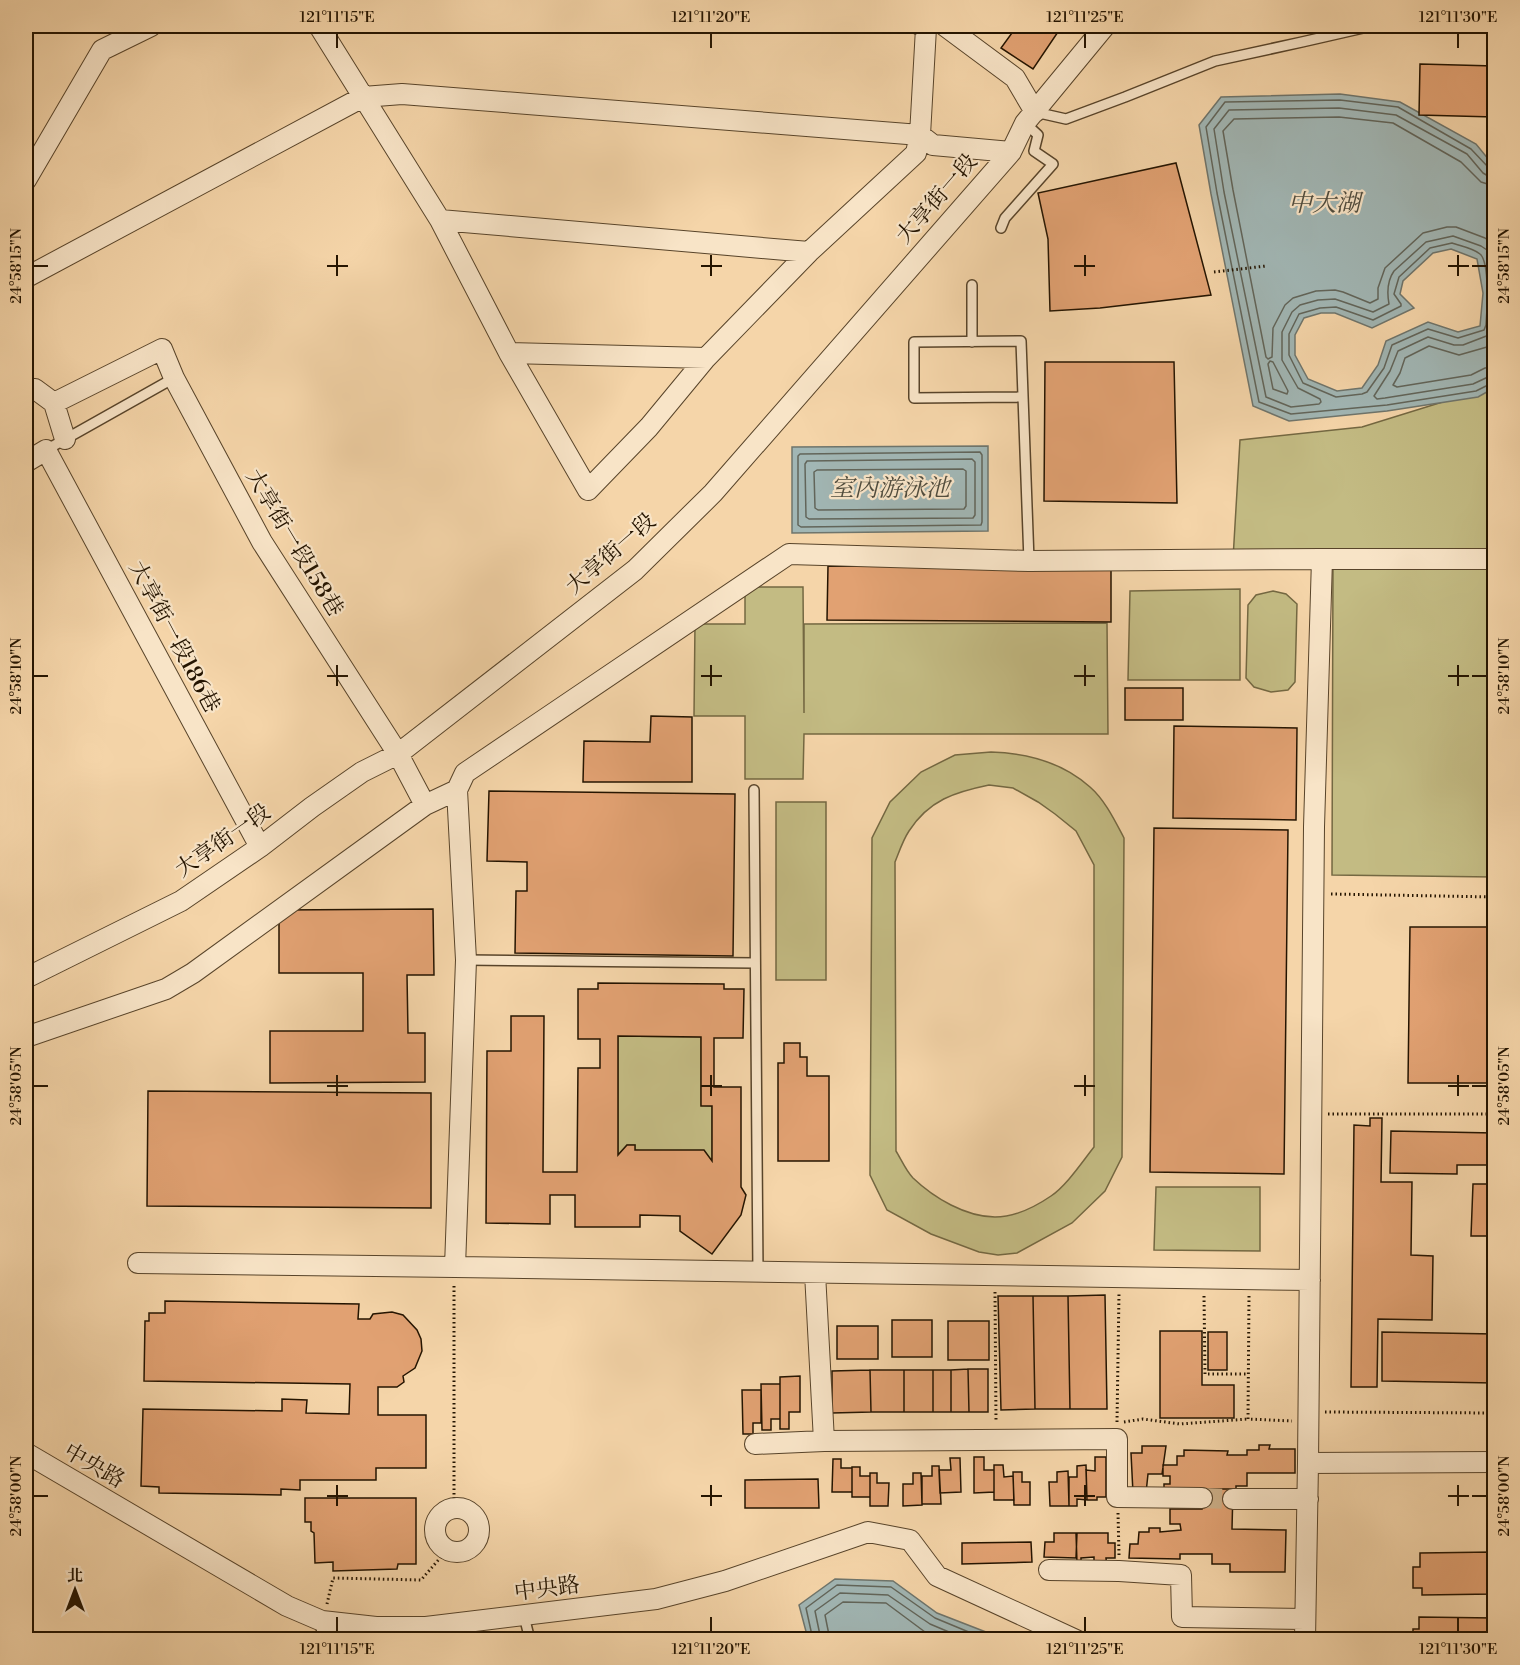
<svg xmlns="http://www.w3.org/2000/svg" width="1520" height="1665" font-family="'Libre Bodoni','Noto Serif TC',serif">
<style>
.green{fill:#c3bb83;stroke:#746842;stroke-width:1.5;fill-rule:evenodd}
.water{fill:#a1b6b4;stroke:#6f756c;stroke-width:1.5;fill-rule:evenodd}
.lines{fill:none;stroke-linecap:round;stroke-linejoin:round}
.shore{stroke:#62655a;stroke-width:1.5}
.building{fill:#e1a172;stroke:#241400;stroke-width:1.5;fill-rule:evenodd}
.minor-tunnel{stroke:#cbae87;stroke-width:20;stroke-dasharray:20 10;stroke-linecap:butt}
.service-casing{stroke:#58442a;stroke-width:12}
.minor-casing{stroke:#58442a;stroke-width:22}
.path{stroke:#241400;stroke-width:3;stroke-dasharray:1.5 3;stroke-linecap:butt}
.service{stroke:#f8e4c7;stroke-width:9}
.minor{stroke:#f8e4c7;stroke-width:20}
.ticks{fill:none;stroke:#241400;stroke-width:2}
.labels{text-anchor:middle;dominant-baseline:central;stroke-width:4.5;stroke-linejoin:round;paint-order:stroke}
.street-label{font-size:22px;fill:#241400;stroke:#f8e4c7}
.water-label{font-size:24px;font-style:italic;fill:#504d3f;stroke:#f8e4c7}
.neatline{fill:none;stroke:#241400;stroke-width:2}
.ticks-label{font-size:15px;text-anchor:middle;fill:#241400}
</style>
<rect width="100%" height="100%" fill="#f5d5a9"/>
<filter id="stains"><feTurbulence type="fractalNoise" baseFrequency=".00333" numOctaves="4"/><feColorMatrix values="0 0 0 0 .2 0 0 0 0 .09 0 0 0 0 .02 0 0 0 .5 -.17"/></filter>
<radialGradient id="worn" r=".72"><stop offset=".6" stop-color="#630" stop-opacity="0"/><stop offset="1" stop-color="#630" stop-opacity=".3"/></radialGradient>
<!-- green -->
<path class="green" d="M1494,386V559H1233L1240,440L1362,427Z
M1333,562L1494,563V877L1332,875Z
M745,587H803L804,713V624L1107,623L1108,734H804L803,779H745V716H694L695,624H745Z
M1240,589V680H1128L1130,591Z
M1273,591L1286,594L1297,604L1295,682L1288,690L1271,692L1254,687L1246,678L1248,605L1256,595Z
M991,752C1027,753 1063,763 1090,787C1105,800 1115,821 1124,838L1122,1157L1105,1191L1072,1223L1017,1253L998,1255L979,1252L931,1234L887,1210L870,1175L872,838L890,802L921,772L955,755ZM989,785L1013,788L1038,802L1055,814L1076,831L1094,865V1147C1082,1162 1067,1185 1051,1196C1035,1207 1015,1217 995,1217C966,1217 934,1198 913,1178C906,1171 901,1159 896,1151L895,862C899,852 903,840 909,831C929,800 955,792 989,785Z
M776,802H826V980H776Z
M618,1036L701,1037V1105L712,1106V1161L635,1150V1145H627L618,1155Z
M1156,1187H1260V1251L1154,1250Z"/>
<!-- water -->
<path class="water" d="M1340,94L1400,102L1476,144L1494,166V388L1478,397L1387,411L1289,421L1253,406L1211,194L1199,125L1221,97ZM1451,249L1477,259L1483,293L1480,326L1458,332L1428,322L1386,341L1378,365L1362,388L1337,391L1308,379L1295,355V335L1304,318L1321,313H1335L1372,328L1414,308L1400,294L1403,281L1433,253Z
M988,446V531L792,533V447Z
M835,1579L893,1581L937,1613L1004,1639H808L799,1605Z"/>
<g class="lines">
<!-- shore -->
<path class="shore" d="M1494,169L1488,167L1471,149L1398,107L1340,100L1225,102L1206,127L1217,193L1259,402L1291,414L1387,405L1476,391L1490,384H1494
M1494,176H1488L1483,173L1467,154L1396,115L1339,108L1229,110L1214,129L1224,192L1266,397L1291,407L1319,404L1321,402L1320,399L1298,388L1282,360V332L1292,312L1300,305L1318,300L1335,299L1373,312L1389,304C1387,293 1387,281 1394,271L1426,242L1453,236L1481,246L1487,250L1490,256L1494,282
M1494,186L1481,182L1461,162L1393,123L1339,117L1234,119L1223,131L1233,190L1266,357L1268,359L1272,357L1273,328L1285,305L1293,298L1316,291L1335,290L1343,292L1370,303L1378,299V288L1385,268L1423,233L1447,227H1456L1485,238L1494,245
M1452,243C1460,246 1473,248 1480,254C1490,262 1487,312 1486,325L1484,330L1458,338L1428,329L1392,345L1384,368L1367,392L1362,394L1336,397L1303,383L1289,355V334L1299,314L1320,308L1336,307L1373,320L1401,306V304L1394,294L1399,277L1430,248Z
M1494,317L1493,329L1489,335L1463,345H1454L1428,337L1398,351L1390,371L1374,396L1377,399L1385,398L1473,384L1488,377L1494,376
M1494,343L1487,347L1459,355L1429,346L1405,358L1400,373L1393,385L1397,387L1471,375L1485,368L1494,367
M1270,361L1273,362L1288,391L1287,394L1273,389L1268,364Z
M980,452L982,455V522L981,525L801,527L798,525V456L800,454Z
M972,459L975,462V515L973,518L809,519L806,517L805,464L807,461Z
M963,469L966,471V506L964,509L818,510L815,508L814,472L817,470Z
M813,1640L806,1608L837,1585L891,1587L935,1618L988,1640
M821,1640L815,1611L840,1593L888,1595L930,1624L968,1640
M830,1640L825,1615L843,1602L886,1603L925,1632L943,1640"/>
</g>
<!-- building -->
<path class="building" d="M1017,26H1062L1033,69L1001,48Z
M1420,64L1494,66V117L1419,115Z
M1176,163L1211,295L1100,308L1050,311L1048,239L1038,193Z
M1045,362H1174L1177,503L1044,501Z
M828,566L1111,568V622L827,620Z
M1125,688H1183V720H1125Z
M651,716L692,717V782H583L584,741L650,742Z
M1174,726L1297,728L1296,820L1173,818Z
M489,791L735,794L733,956L515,953L516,891H527V862L487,861Z
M1154,828L1288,830L1284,1174L1150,1172Z
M433,909L434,975H407L408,1033H425V1082L270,1083V1031H363V973H279V910Z
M1410,927H1494V1083H1408Z
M598,983L724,984V989H744L743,1038H714V1087H741V1187L746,1195L741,1215L712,1254L680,1231V1216L640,1215V1227H575V1195H550V1224L486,1223L487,1051H511V1016H544L543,1172H577L578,1068H600V1039H578V989H598ZM618,1036L701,1037V1106H712V1161L704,1150H635V1145H627L618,1155Z
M784,1043H800V1057H807V1076H829V1161H778V1063H784Z
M148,1091L431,1093V1208L147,1206Z
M1370,1118H1382L1381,1182H1412L1411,1255L1433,1256L1432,1320L1378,1319L1377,1387H1351L1354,1125L1370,1126Z
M1391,1131L1494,1133V1165H1457V1174L1390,1173Z
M1473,1184H1494V1236H1471Z
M1105,1295L1107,1409H1070L1068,1296Z
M998,1296H1033L1035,1409L1001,1410Z
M1033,1296H1068L1070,1409H1035Z
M165,1301L359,1304L358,1319H370L373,1314L392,1312L403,1315L417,1330L421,1339L422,1351L415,1368L403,1376L404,1382L397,1387H378V1415H426V1468H376V1480H300V1490L281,1489V1495L159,1493V1487L141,1486L143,1409L282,1411V1399L307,1400L306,1413L349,1414L350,1384L144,1381L145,1321H149V1313H165Z
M892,1320H932V1357H892Z
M948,1321H989V1360H948Z
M837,1326H878V1359H837Z
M1160,1331H1202V1385H1234V1418H1160Z
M1208,1332H1227V1370H1208Z
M1382,1332L1494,1334V1383L1382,1381Z
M968,1369L969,1412H951V1370Z
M968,1369H988V1412H969Z
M870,1370L871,1412L832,1413V1371Z
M870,1370H904V1412H871Z
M904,1370H933V1412H904Z
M933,1370H951V1412H933Z
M800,1376V1412H789V1429H780V1377Z
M761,1384H780V1419H771V1430H762Z
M742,1390H761V1423H753V1434H743Z
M1259,1445H1270L1269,1449H1295V1473H1247V1486H1236V1489H1164V1484H1170V1476H1163V1465H1177V1456H1184V1450L1228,1451L1227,1455H1247V1450H1259Z
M1142,1446H1166L1162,1474H1148L1146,1493H1133L1131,1453H1142Z
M974,1457H984V1470H994V1492L974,1493Z
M1095,1457H1106V1497H1097V1500H1087L1086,1470L1095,1471Z
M950,1458H960L961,1492L940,1493L939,1470H951Z
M833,1459H841V1468H852V1492H832Z
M994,1465H1003L1004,1477L1013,1476L1014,1500H994Z
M1086,1465L1087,1500L1077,1499V1506H1069V1477H1077V1466Z
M932,1466H939L941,1504H922V1476H932Z
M852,1467H860V1476H870V1497H852Z
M1068,1471L1069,1506H1050L1049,1482H1057V1472Z
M1013,1472H1022V1482H1030V1505H1014Z
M870,1473H877V1483H889L888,1506H870Z
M913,1473H921L922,1505L903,1506V1484H913Z
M818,1479L819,1508H745V1480Z
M1202,1489H1233L1232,1529L1286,1530L1285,1572H1230V1564H1212V1554H1180V1559L1129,1558L1130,1544H1138L1139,1532H1149V1528H1160V1532L1181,1530L1180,1524H1170V1509H1202Z
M305,1498H416V1564H398L397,1569L333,1571V1562L315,1563L314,1533L311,1531V1522H305Z
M1054,1533H1077L1076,1558L1044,1557L1045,1542H1054Z
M1076,1533H1108V1543H1115V1558H1106L1107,1569L1094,1570V1557L1081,1558V1564L1077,1563Z
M1031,1542L1032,1562L962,1564V1543Z
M1494,1552V1594L1422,1595V1588H1413V1567H1420V1553Z
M1419,1617L1494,1618V1640H1413V1629H1419Z"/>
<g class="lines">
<!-- minor-tunnel -->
<path class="minor-tunnel" d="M1202,1498L1233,1499"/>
<defs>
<path id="service" d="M1035,112L1066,119L1125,97L1215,61L1302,42L1372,26
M1001,228L1005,218L1053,164L1034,151L1038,135L1025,123
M972,285V342
M1022,397L914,398V342L1021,341L1029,561
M46,450L174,378
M754,790L758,1272
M466,960L755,963
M524,1616L530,1640
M321,1640L322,1621"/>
<path id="minor" d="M319,26L440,220L509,353L588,490L649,427L706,358L809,252L916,153L920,135L926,28L921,26
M945,26L1015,78L1035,112
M26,180L102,50L151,26
M440,220L809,252
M26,275L27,277L363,97L402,94L920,135L933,145L1011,152
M509,353L706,358
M35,389L54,403L162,349L174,378L262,542L398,754L425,805
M54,403L65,439
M26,462L46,450L260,847
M1494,559H1322L1314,827L1308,1463L1494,1462
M26,978L181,901L260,847L312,807L362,772L398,754L635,570L713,493L1011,152L1025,123L1105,26
M26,1037L166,989L193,973L425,805L457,790
M138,1263L455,1267
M1310,1280L455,1267L466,960L457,790L465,773L789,554L1029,561L1322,559
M824,1441L1117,1439V1497L1202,1498
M755,1444L824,1441L815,1273
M26,1453L287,1606L322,1621L376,1627H426L656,1599L725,1581L868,1532L910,1540L937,1576L1076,1640
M1233,1499H1308
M435 1530a22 22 0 1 1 44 0a22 22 0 1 1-44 0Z
M1049,1570L1119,1571L1181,1575L1182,1617L1305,1619
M1305,1640L1308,1463"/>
</defs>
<!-- service casing -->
<use href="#service" class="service-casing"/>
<!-- minor casing -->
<use href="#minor" class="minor-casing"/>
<!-- path -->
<path class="path" d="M1214,272L1266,266
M1331,894L1494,897
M1328,1114H1494
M995,1292L996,1421
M1204,1296L1205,1374H1248
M1249,1296L1248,1419L1292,1421
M1325,1412L1494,1413
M1117,1422L1119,1293
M1124,1422L1143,1419L1180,1424L1248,1419
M454,1508V1285
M1118,1513L1119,1555
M327,1604L333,1578L421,1580L447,1550"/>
<!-- service -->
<use href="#service" class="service"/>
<!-- minor -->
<use href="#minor" class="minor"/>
</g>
<!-- ticks -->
<path class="ticks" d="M337,33V48M711,33V48M1085,33V48M1458,33V48M337,255V276M711,255V276M1085,255V276M1458,255V276M33,266H48M327,266H348M701,266H722M1074,266H1095M1448,266H1469M1472,266H1487M337,665V686M711,665V686M1085,665V686M1458,665V686M33,676H48M327,676H348M701,676H722M1074,676H1095M1448,676H1469M1472,676H1487M337,1075V1096M711,1075V1096M1085,1075V1096M1458,1075V1096M33,1086H48M327,1086H348M701,1086H722M1074,1086H1095M1448,1086H1469M1472,1086H1487M337,1485V1506M711,1485V1506M1085,1485V1506M1458,1485V1506M33,1496H48M327,1496H348M701,1496H722M1074,1496H1095M1448,1496H1469M1472,1496H1487M337,1617V1632M711,1617V1632M1085,1617V1632M1458,1617V1632"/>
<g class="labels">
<!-- street labels -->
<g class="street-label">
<text transform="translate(937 199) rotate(-49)">大享街一段</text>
<text transform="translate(294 543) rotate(59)">大享街一段158巷</text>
<text transform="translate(611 554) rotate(-41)">大享街一段</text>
<text transform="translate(174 637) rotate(62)">大享街一段186巷</text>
<text transform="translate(223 841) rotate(-35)">大享街一段</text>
<text transform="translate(94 1466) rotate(30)">中央路</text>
<text transform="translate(547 1589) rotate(-7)">中央路</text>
</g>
<!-- water labels -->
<g class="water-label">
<text x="1324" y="204">中大湖</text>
<text x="890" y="489">室內游泳池</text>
</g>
</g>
<!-- margin -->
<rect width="1520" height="1665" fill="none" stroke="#f5d5a9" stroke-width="66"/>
<!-- north arrow -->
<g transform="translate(75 1590)" stroke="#f8e4c7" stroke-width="4.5" paint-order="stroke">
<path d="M0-4.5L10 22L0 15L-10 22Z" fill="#241400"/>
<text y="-9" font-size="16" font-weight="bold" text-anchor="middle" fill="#241400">北</text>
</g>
<rect x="33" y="33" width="1454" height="1599" class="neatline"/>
<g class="ticks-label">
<text x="337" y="22">121°11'15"E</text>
<text x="711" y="22">121°11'20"E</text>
<text x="1085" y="22">121°11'25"E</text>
<text x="1458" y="22">121°11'30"E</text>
<text transform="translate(16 266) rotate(-90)" y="5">24°58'15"N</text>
<text transform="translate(1504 266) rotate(-90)" y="5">24°58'15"N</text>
<text transform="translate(16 676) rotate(-90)" y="5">24°58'10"N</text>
<text transform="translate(1504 676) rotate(-90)" y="5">24°58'10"N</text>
<text transform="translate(16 1086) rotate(-90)" y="5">24°58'05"N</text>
<text transform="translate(1504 1086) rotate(-90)" y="5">24°58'05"N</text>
<text transform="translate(16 1496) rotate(-90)" y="5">24°58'00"N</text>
<text transform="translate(1504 1496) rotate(-90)" y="5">24°58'00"N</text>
<text x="337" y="1654">121°11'15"E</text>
<text x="711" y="1654">121°11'20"E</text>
<text x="1085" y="1654">121°11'25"E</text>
<text x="1458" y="1654">121°11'30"E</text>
</g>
<rect width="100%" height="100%" filter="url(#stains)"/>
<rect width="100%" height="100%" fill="url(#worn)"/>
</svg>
